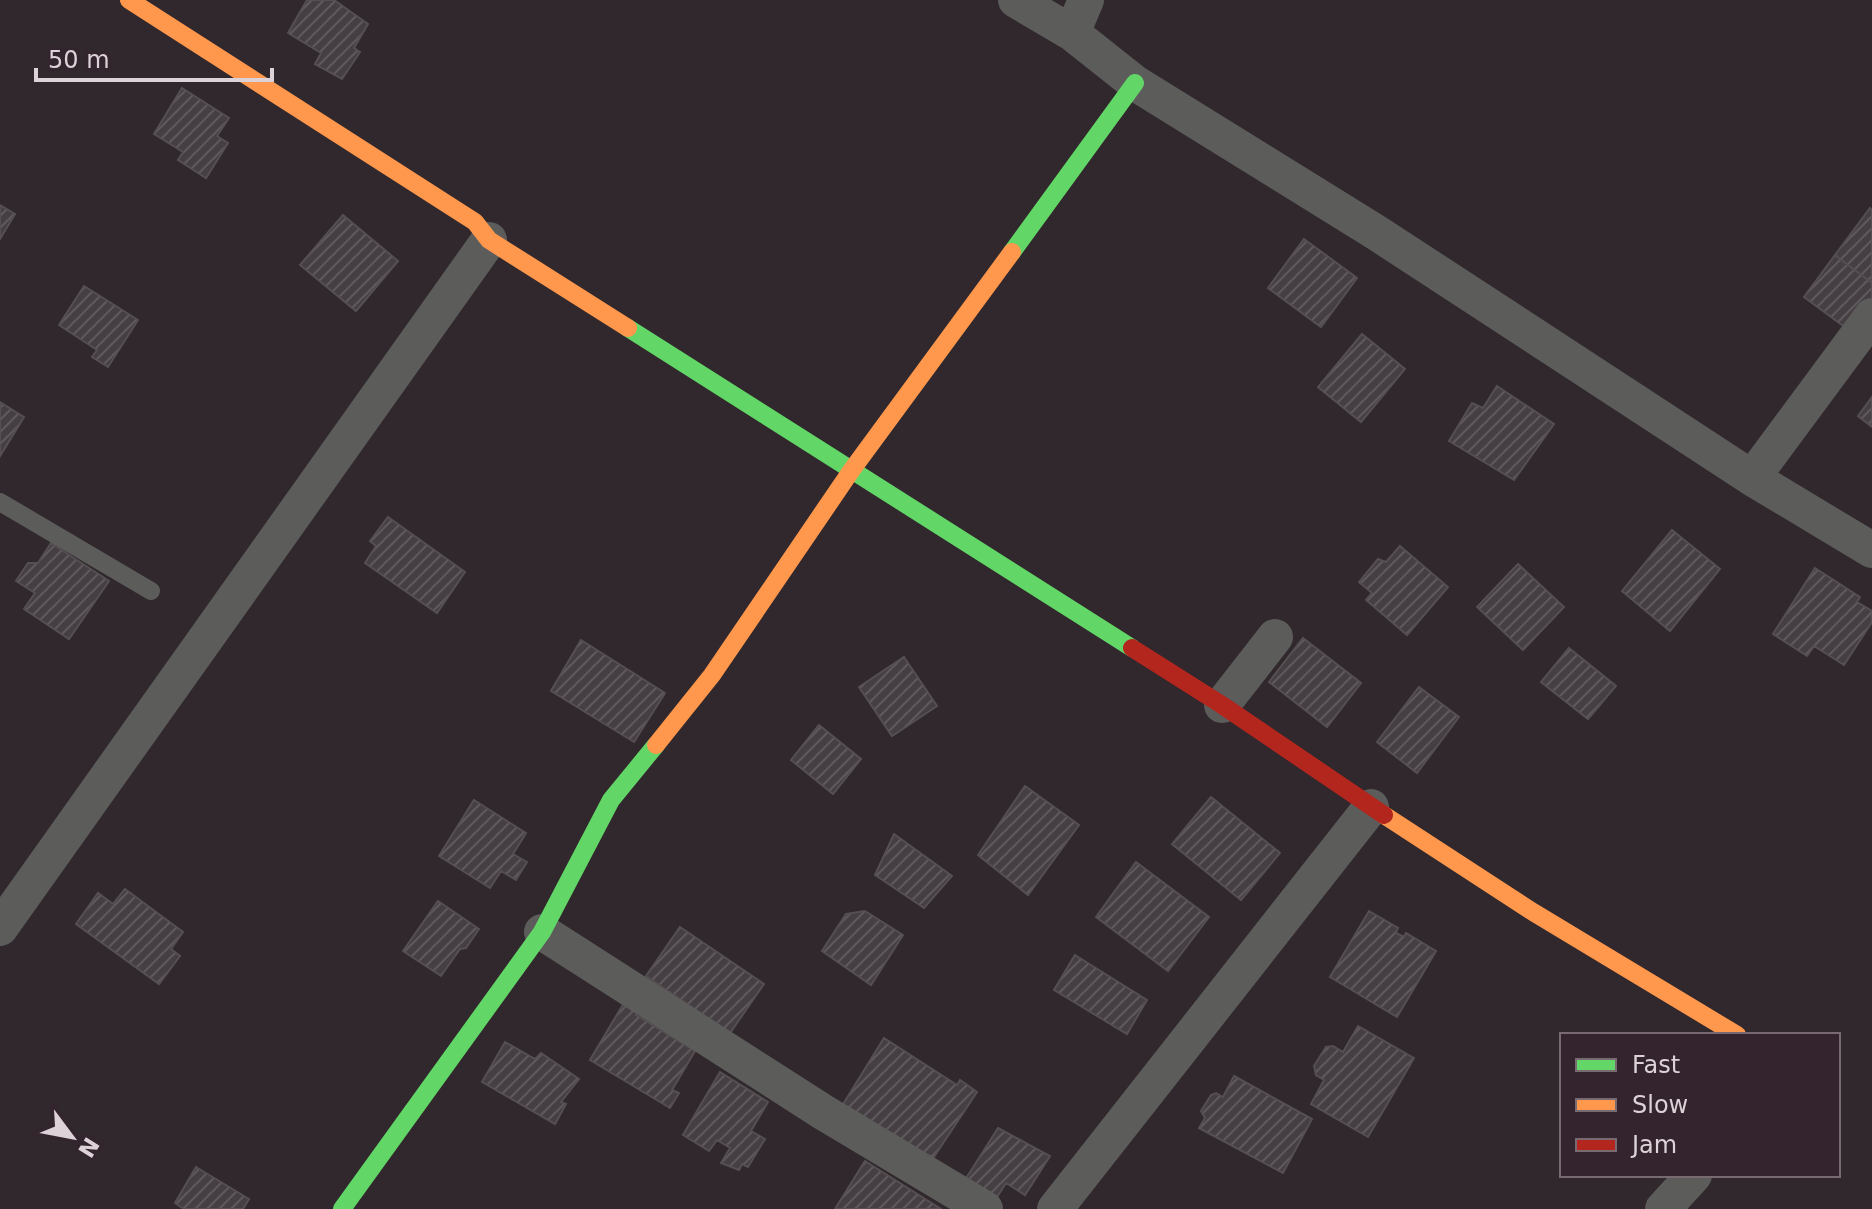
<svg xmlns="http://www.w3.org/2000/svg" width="1872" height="1209" font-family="'DejaVu Sans',sans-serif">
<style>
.building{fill:url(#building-hatch);stroke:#554f52;stroke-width:2}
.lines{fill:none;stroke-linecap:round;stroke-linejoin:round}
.lane{stroke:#5c5c5b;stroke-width:18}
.street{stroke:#5c5c5b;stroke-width:36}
.fast{stroke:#63d668;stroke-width:18}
.slow{stroke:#ff974d;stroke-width:18}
.jam{stroke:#b3261e;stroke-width:18}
</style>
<defs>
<pattern id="building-hatch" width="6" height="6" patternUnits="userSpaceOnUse" patternTransform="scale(2)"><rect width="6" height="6" fill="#453e42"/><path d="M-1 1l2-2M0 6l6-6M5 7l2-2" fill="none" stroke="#5f595d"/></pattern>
</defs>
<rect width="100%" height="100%" fill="#30282c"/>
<!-- building -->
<path class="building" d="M307,0H334L368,24L354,48L360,52L342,79L315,64L321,53L288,33Z
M182,88L229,118L217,136L228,143L206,178L178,160L183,152L154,134Z
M0,205L15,214L0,239Z
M1870,208L1872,210V283L1835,255Z
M343,215L398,261L356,311L300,265Z
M1304,239L1357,278L1321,327L1268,288Z
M1835,255L1872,283V316L1857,336L1804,297Z
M84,286L138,320L108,367L92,357L97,350L59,325Z
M1362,334L1405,369L1361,422L1318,387Z
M1497,386L1554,424L1514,480L1449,441L1472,403L1483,408Z
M1872,397V427L1858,416Z
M0,402L24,417L0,456Z
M388,517L465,572L437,613L365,563L376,546L370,541Z
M1672,530L1720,569L1670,631L1622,591Z
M51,543L109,581L69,639L24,609L35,593L16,581L28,563H38Z
M1400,546L1448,587L1407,635L1366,600L1372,593L1359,582L1378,559L1386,562Z
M1518,564L1564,607L1523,650L1477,607Z
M1815,568L1860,597L1857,602L1872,611V622L1844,665L1814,646L1807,656L1773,634Z
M1303,638L1361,683L1327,727L1269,682Z
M581,640L665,693L634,742L551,691Z
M1569,648L1616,686L1588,719L1541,682Z
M904,657L937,706L892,736L859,687Z
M1419,687L1459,717L1417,773L1377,742Z
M819,725L861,759L833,794L791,760Z
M1025,786L1079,825L1028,895L978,855Z
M1211,797L1280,853L1241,900L1172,844Z
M474,800L526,833L513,854L527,862L516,880L501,871L490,888L439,856Z
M894,834L952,876L924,908L875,875Z
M1136,862L1209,917L1168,971L1096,917Z
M125,889L183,932L171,949L180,956L159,984L76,924L98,893L113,904Z
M438,901L479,929L466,948L460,949L441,976L403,951Z
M865,911L903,935L871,985L822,951L846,914Z
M1369,911L1398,928L1396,933L1404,937L1406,933L1436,951L1397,1017L1330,977Z
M680,927L764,984L730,1033L646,976Z
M1075,955L1147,1000L1127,1034L1054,990Z
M625,1001L640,1010L636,1015L695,1051L672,1090L679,1093L670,1108L590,1060Z
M1358,1026L1414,1058L1368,1137L1311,1104L1324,1080L1316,1075L1314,1066L1326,1047L1333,1046L1343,1052Z
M884,1038L957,1085L960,1080L977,1092L932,1160L842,1106Z
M505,1042L535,1059L541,1053L579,1079L561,1102L566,1104L555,1124L482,1082Z
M720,1072L768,1102L751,1131L765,1139L748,1167L742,1164L739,1170L721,1163L730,1148L717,1140L709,1151L683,1135Z
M1234,1076L1312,1119L1283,1173L1199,1128L1205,1118L1201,1111L1211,1095L1216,1093L1223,1097Z
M998,1128L1050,1156L1025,1195L1006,1183L995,1200L965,1180Z
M865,1161L941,1209H835Z
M196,1167L249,1199L243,1209H184L175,1203Z"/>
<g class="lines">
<!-- lane -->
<path class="lane" d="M0,502L151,591"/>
<!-- street -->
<path class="street" d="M1016,0L1072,33L1135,83L1377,233L1752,478L1872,550
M1072,33L1086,0
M1752,478L1872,316
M1222,705L1275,637
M0,928L489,240
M542,932L823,1112L985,1209
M1055,1209L1371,807
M1663,1209L1694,1175"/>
<!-- fast -->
<path class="fast" d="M1012,252L1135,83
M628,328L1132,648
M342,1209L542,932L611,800L656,745"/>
<!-- slow -->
<path class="slow" d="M129,0L475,222L489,240L628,328
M656,745L712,675L851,471L1012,252
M1384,815L1533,912L1737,1035"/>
<!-- jam -->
<path class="jam" d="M1132,648L1222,705L1384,815"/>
</g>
<!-- legend -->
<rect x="1560" y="1033" width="280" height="144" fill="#33242d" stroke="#776a71" stroke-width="2"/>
<rect x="1576" y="1059" width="40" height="12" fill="#63d668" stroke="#776a71" stroke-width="2"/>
<text x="1632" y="1073" font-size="24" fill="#dcd2d7">Fast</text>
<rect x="1576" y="1099" width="40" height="12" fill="#ff974d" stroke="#776a71" stroke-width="2"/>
<text x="1632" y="1113" font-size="24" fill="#dcd2d7">Slow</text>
<rect x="1576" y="1139" width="40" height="12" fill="#b3261e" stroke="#776a71" stroke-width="2"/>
<text x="1632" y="1153" font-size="24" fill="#dcd2d7">Jam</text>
<!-- north arrow -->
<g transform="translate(72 1137) rotate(122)" stroke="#33242d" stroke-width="6" paint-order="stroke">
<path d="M0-6L14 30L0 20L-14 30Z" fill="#dcd2d7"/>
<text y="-12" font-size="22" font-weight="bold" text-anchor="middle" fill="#dcd2d7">N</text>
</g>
<!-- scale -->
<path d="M36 68v12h236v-12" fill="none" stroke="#dcd2d7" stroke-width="4"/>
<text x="48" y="68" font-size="24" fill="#dcd2d7" stroke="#33242d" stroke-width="6" paint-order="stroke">50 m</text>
</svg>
